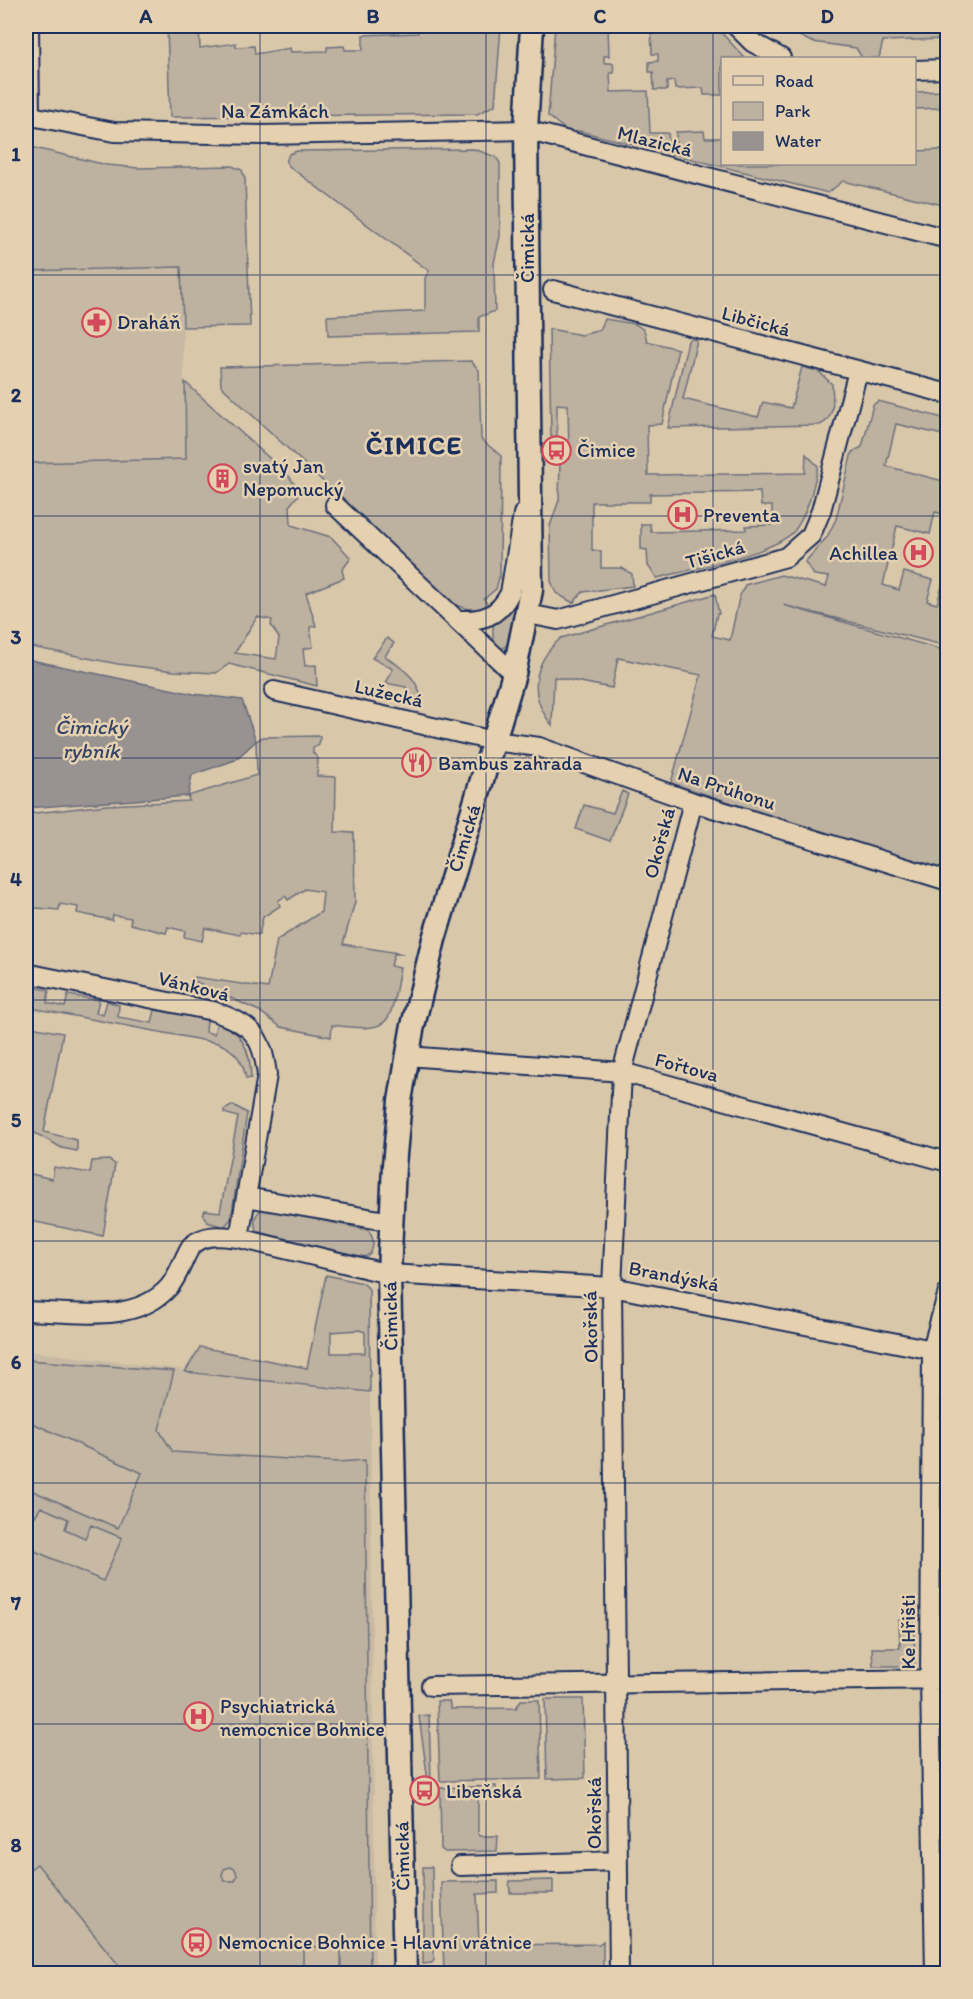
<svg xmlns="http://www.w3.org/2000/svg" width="973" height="1999" font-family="Itim,sans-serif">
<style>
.built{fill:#c7b9a3}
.green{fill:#bdb19f;stroke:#6c707e;stroke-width:1.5;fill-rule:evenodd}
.water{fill:#989391;stroke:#666b7d;stroke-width:1.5}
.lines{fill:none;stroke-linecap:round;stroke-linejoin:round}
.minor-casing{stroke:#1b2f5e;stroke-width:22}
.tertiary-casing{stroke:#1b2f5e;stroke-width:27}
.minor{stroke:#e5d1af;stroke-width:18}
.tertiary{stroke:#e5d1af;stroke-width:22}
.grid{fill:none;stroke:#1b2f5e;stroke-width:1.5;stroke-opacity:0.55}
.labels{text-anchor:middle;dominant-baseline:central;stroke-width:5;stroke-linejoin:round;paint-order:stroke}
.street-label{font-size:20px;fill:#1b2f5e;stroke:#e5d1af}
.poi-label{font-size:20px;fill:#1b2f5e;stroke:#e5d1af;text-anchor:start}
.water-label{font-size:21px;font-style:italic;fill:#344368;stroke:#e5d1af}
.district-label{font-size:26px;font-weight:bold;letter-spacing:1.5px;fill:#1b2f5e;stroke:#e5d1af}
.neatline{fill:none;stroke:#1b2f5e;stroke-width:2}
.grid-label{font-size:20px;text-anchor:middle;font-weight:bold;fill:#1b2f5e}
</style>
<rect width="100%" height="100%" fill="#d9c7aa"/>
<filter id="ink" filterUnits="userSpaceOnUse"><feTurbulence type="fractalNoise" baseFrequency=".0167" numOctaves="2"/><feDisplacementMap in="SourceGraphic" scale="12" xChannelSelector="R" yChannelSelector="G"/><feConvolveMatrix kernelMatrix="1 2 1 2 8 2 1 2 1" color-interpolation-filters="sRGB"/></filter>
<g filter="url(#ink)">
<!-- built -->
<path class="built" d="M181,267L186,459L26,463V271Z
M26,1351L370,1392L375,1973L26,1974Z"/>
<!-- green -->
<path class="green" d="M167,26H199L200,48L236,43V47L254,46L255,54L290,48L291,52L327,51V47L344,46L345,50H363V35L418,33V26H501L495,105L477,114L170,117Z
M555,26H608L609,56H604V63H613L614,73H610L611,92L648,91L650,133H668L670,152L676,151V132L704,131L705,138H722V164H914L915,151L942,150L943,159H947V206L843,181L828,193L579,131L571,134L548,116Z
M651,26H715L745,58H722V95H704L703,88L675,89L674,81L667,82V90H654L653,72H649V62L658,61V54H652Z
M778,26H947V39L883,41L879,58H862L856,48L812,42Z
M947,91V100H940V108L915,109V92Z
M26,146L107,165L139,168L232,166L242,170L245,179L250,326L183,327L181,267L26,271Z
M474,149L496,157L500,163V236L494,263L495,311L479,317V332L328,336L327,316L425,311V278L429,271L290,167L286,162L289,154L297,151Z
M605,319L635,324L644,330L647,341L678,349L662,424L647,425L648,475L805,473L806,454L818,466C813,489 809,510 795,530C777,553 688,570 657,578L648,566L647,550L641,549V524H650L651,532L746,530V526L772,525V506H761L760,492L650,494V502H592V550L601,551V568H622L632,574L633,586L583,592L573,603L556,593L551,581L550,526L559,500L560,460L569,454L568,405L557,404V437H551L549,329L582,335L600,330Z
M691,339L697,340L683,399L758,417L763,402L791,408L802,367L818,371L832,384C833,398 836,419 820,425L668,428L688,341Z
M471,361L479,370L481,439L501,456L500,574L496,589L484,599L489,607C474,611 467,610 453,603L221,386L220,367Z
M185,382L289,476L300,493L290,505L291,525L331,537L351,558L342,570L344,578L306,593L316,626L310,627L313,647L303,649L305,666L316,665L317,686L229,664L216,673L174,671L118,664L26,646V463L186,459ZM227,472L228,486L218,487L217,473ZM257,617L272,620L271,625L279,638L276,659L235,653Z
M878,401L947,419V436L896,424L886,466L947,482V515L935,512L930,534L897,526L883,585L899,590L904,572L933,580L927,601L937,604L943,582L947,584V646L783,605L947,651V873L671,783L701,675L618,658L612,688L554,677L552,725C528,696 532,663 561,638L715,594L719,614H717L712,636L730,640L739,598L745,585L781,575L826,587L829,577L814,575L805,562L827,537L836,519L852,452L862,447L873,405Z
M520,597L508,644L503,648L497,647L493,639V626Z
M387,638L394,643L385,656C405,670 420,679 422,705L405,702L406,687L386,683L393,669L372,658Z
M320,736L319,745L313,748V753L318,758L317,776L336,777L335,832L354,833L355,902L343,944L404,954H394L391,966L400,968C389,1026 394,1033 332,1025L331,1037L281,1027L259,1011L194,981L195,977L268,988L277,940L321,912L323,892L305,889L288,900L285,896L278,901L280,906L263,917L259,935L241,932L240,935L205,928L202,941L184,937L185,931L168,927L166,933L130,924L131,918L113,915L112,920L77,913L78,907L60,904L59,910L26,907V814L107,805L189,801L188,796L257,775L256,741L263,737Z
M622,791L628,794L610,841L576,829L584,805L613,813Z
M26,986L49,990L47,1003L65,1007L68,995L99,1000L96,1013L103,1015L107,1001L119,1005L118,1017L152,1023L155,1010L207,1019L206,1032L214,1034L217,1022C242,1030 251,1052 251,1078L246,1079C243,1060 235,1050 218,1043L26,1007Z
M26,1026L63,1033L44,1132L77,1140V1151L62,1148L26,1128Z
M233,1105L247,1113L231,1219L224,1227L207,1222L203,1214L205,1210L220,1212L238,1117L224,1113V1110Z
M109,1160L115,1164L103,1236L26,1220L27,1173L52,1179L54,1167L90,1173L92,1161Z
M263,1208L368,1230C374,1238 375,1244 370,1254L365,1257L262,1235L257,1233C253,1222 253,1216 263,1208Z
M326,1275L363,1283L369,1289L370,1392L185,1372L200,1347L307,1368ZM359,1330L365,1332V1353H331V1332Z
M26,1360L174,1371L159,1430L173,1452L339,1462L365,1460L370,1973H341V1947H303V1966L298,1967V1973H125L37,1864L26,1872V1547L103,1581L122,1538L91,1525L85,1538L65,1529L68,1519L41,1507L35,1516L26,1512V1488L118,1528L142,1473L30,1422L26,1430ZM230,1867L235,1869L237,1875L235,1881H224L222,1875L224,1869Z
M899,1620H914L915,1666H873L872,1648H900Z
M545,1699H583L585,1778L547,1779Z
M521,1700H539L541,1779L440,1781L437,1701H449L451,1709L516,1708Z
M429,1715L431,1781H428L419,1716Z
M496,1786V1797H478V1833L479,1836H498L497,1851L445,1852L441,1849L440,1788Z
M423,1867H432L434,1959L432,1963L423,1964Z
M553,1880V1893H510L509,1881Z
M498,1881V1893L477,1894L479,1945L599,1944L603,1941V1973H444L441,1882Z"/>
<!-- water -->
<path class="water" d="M26,659L194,694L242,700L256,741L235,760L192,775L188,796L26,808Z"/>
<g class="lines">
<defs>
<path id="minor" d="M29,26L30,116
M736,26L752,42L781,58
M914,70L948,69
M26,115L114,132L262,135L526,130L948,239
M553,290L948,394
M335,505L514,674
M528,614L558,620L786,557L811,535L821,511L858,371
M457,620C482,621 498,617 510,593L523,514
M274,691L494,741L539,747L693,802L948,881
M26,973L213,1011C251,1025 262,1033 267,1075L239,1238L389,1274L612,1287L948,1353
M407,1056L622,1072L948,1162
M246,1197L392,1222
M26,1311C71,1312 135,1325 169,1287C179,1275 183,1259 191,1246C206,1233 221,1236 239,1238
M431,1686L948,1679
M460,1866L617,1861
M619,1974L612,1287L622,1072L693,802
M935,1974L930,1679L932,1349L948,1292"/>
<path id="tertiary" d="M405,1974L389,1274L394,1165L400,1101L412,1030L434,939L514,674L531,590L526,130L532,26"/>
</defs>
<!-- minor casing -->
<use href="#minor" class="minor-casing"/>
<!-- tertiary casing -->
<use href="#tertiary" class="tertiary-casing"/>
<!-- minor -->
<use href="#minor" class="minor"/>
<!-- tertiary -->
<use href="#tertiary" class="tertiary"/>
</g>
</g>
<!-- grid -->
<path class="grid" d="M260,26V1974M486,26V1974M713,26V1974M26,275H948M26,516H948M26,758H948M26,1000H948M26,1241H948M26,1483H948M26,1724H948"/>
<!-- icons -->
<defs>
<symbol id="pharmacy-ring" viewBox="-11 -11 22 22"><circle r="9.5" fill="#e5d1af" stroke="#d1495b" stroke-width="1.5"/><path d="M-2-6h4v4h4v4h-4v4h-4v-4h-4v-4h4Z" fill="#d1495b"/></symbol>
<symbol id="bus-ring" viewBox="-11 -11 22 22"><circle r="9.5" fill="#e5d1af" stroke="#d1495b" stroke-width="1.5"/><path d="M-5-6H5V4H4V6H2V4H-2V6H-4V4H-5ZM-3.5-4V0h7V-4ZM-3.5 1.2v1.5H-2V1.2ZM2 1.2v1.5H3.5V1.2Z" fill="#d1495b"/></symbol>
<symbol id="building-ring" viewBox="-11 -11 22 22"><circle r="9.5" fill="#e5d1af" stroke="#d1495b" stroke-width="1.5"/><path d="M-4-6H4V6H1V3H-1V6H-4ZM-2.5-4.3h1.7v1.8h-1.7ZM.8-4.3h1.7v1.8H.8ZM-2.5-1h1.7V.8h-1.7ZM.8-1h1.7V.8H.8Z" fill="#d1495b"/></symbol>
<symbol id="hospital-ring" viewBox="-11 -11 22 22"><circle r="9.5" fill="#e5d1af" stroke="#d1495b" stroke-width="1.5"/><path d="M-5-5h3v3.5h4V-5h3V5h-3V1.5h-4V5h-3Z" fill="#d1495b"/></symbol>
<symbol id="restaurant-ring" viewBox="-11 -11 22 22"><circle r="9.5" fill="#e5d1af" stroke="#d1495b" stroke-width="1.5"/><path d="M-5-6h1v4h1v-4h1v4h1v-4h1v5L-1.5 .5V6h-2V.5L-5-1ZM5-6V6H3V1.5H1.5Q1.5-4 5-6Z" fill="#d1495b"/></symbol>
</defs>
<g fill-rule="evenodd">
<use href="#pharmacy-ring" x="80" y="306" width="33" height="33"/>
<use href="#bus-ring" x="540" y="434" width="33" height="33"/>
<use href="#building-ring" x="206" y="462" width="33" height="33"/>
<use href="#hospital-ring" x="666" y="498" width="33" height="33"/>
<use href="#hospital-ring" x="902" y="536" width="33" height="33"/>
<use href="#restaurant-ring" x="400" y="746" width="33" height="33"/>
<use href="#hospital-ring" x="182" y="1700" width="33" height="33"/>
<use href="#bus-ring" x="408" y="1774" width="33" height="33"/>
<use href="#bus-ring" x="180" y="1926" width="33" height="33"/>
</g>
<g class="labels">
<!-- street labels -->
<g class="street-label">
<text x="275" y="111">Na Zámkách</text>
<text transform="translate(655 141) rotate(14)">Mlazická</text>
<text transform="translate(527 248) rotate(-90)">Čimická</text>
<text transform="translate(756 321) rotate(15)">Libčická</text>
<text transform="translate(715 554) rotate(-16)">Tišická</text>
<text transform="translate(389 693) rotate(13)">Lužecká</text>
<text transform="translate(727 788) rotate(18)">Na Průhonu</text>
<text transform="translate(464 838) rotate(-73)">Čimická</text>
<text transform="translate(659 843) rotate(-75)">Okořská</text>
<text transform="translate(194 986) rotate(14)">Vánková</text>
<text transform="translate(687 1067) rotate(15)">Fořtova</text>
<text transform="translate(674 1276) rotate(11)">Brandýská</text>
<text transform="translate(390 1316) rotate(-91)">Čimická</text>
<text transform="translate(590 1327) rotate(-91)">Okořská</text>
<text transform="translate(908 1632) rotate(-90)">Ke Hřišti</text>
<text transform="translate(594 1813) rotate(-90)">Okořská</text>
<text transform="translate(402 1856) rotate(-91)">Čimická</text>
</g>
<!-- poi labels -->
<g class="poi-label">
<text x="117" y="322">Draháň</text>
<text x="577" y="450">Čimice</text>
<text x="243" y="466">svatý Jan<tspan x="243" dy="23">Nepomucký</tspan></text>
<text x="703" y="515">Preventa</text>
<text x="898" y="553" text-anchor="end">Achillea</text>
<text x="438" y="763">Bambus zahrada</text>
<text x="220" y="1706">Psychiatrická<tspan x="220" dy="23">nemocnice Bohnice</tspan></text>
<text x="446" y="1791">Libeňská</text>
<text x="218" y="1942">Nemocnice Bohnice - Hlavní vrátnice</text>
</g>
<!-- water labels -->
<g class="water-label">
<text x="91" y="726">Čimický<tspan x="91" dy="24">rybník</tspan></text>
</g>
<!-- district labels -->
<g class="district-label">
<text x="414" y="445">ČIMICE</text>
</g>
</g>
<!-- margin -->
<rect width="973" height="1999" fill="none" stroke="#e5d1af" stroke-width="66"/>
<!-- legend -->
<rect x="721" y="57" width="195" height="108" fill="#e5d1af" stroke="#94908f" stroke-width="1.5"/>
<rect x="733" y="76" width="30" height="9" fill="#e5d1af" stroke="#94908f" stroke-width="1.5"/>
<text x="775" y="87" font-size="18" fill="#1b2f5e">Road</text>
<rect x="733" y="102" width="30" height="18" fill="#bdb19f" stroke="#94908f" stroke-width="1.5"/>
<text x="775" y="117" font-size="18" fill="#1b2f5e">Park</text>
<rect x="733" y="132" width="30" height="18" fill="#989391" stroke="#94908f" stroke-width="1.5"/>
<text x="775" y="147" font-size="18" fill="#1b2f5e">Water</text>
<rect x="33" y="33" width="907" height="1933" class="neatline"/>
<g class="grid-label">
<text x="146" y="23">A</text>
<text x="373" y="23">B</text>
<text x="600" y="23">C</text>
<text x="827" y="23">D</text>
<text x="16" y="161">1</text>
<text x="16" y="402">2</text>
<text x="16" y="644">3</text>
<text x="16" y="886">4</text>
<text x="16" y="1127">5</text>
<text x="16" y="1369">6</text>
<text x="16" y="1610">7</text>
<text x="16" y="1852">8</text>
</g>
</svg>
